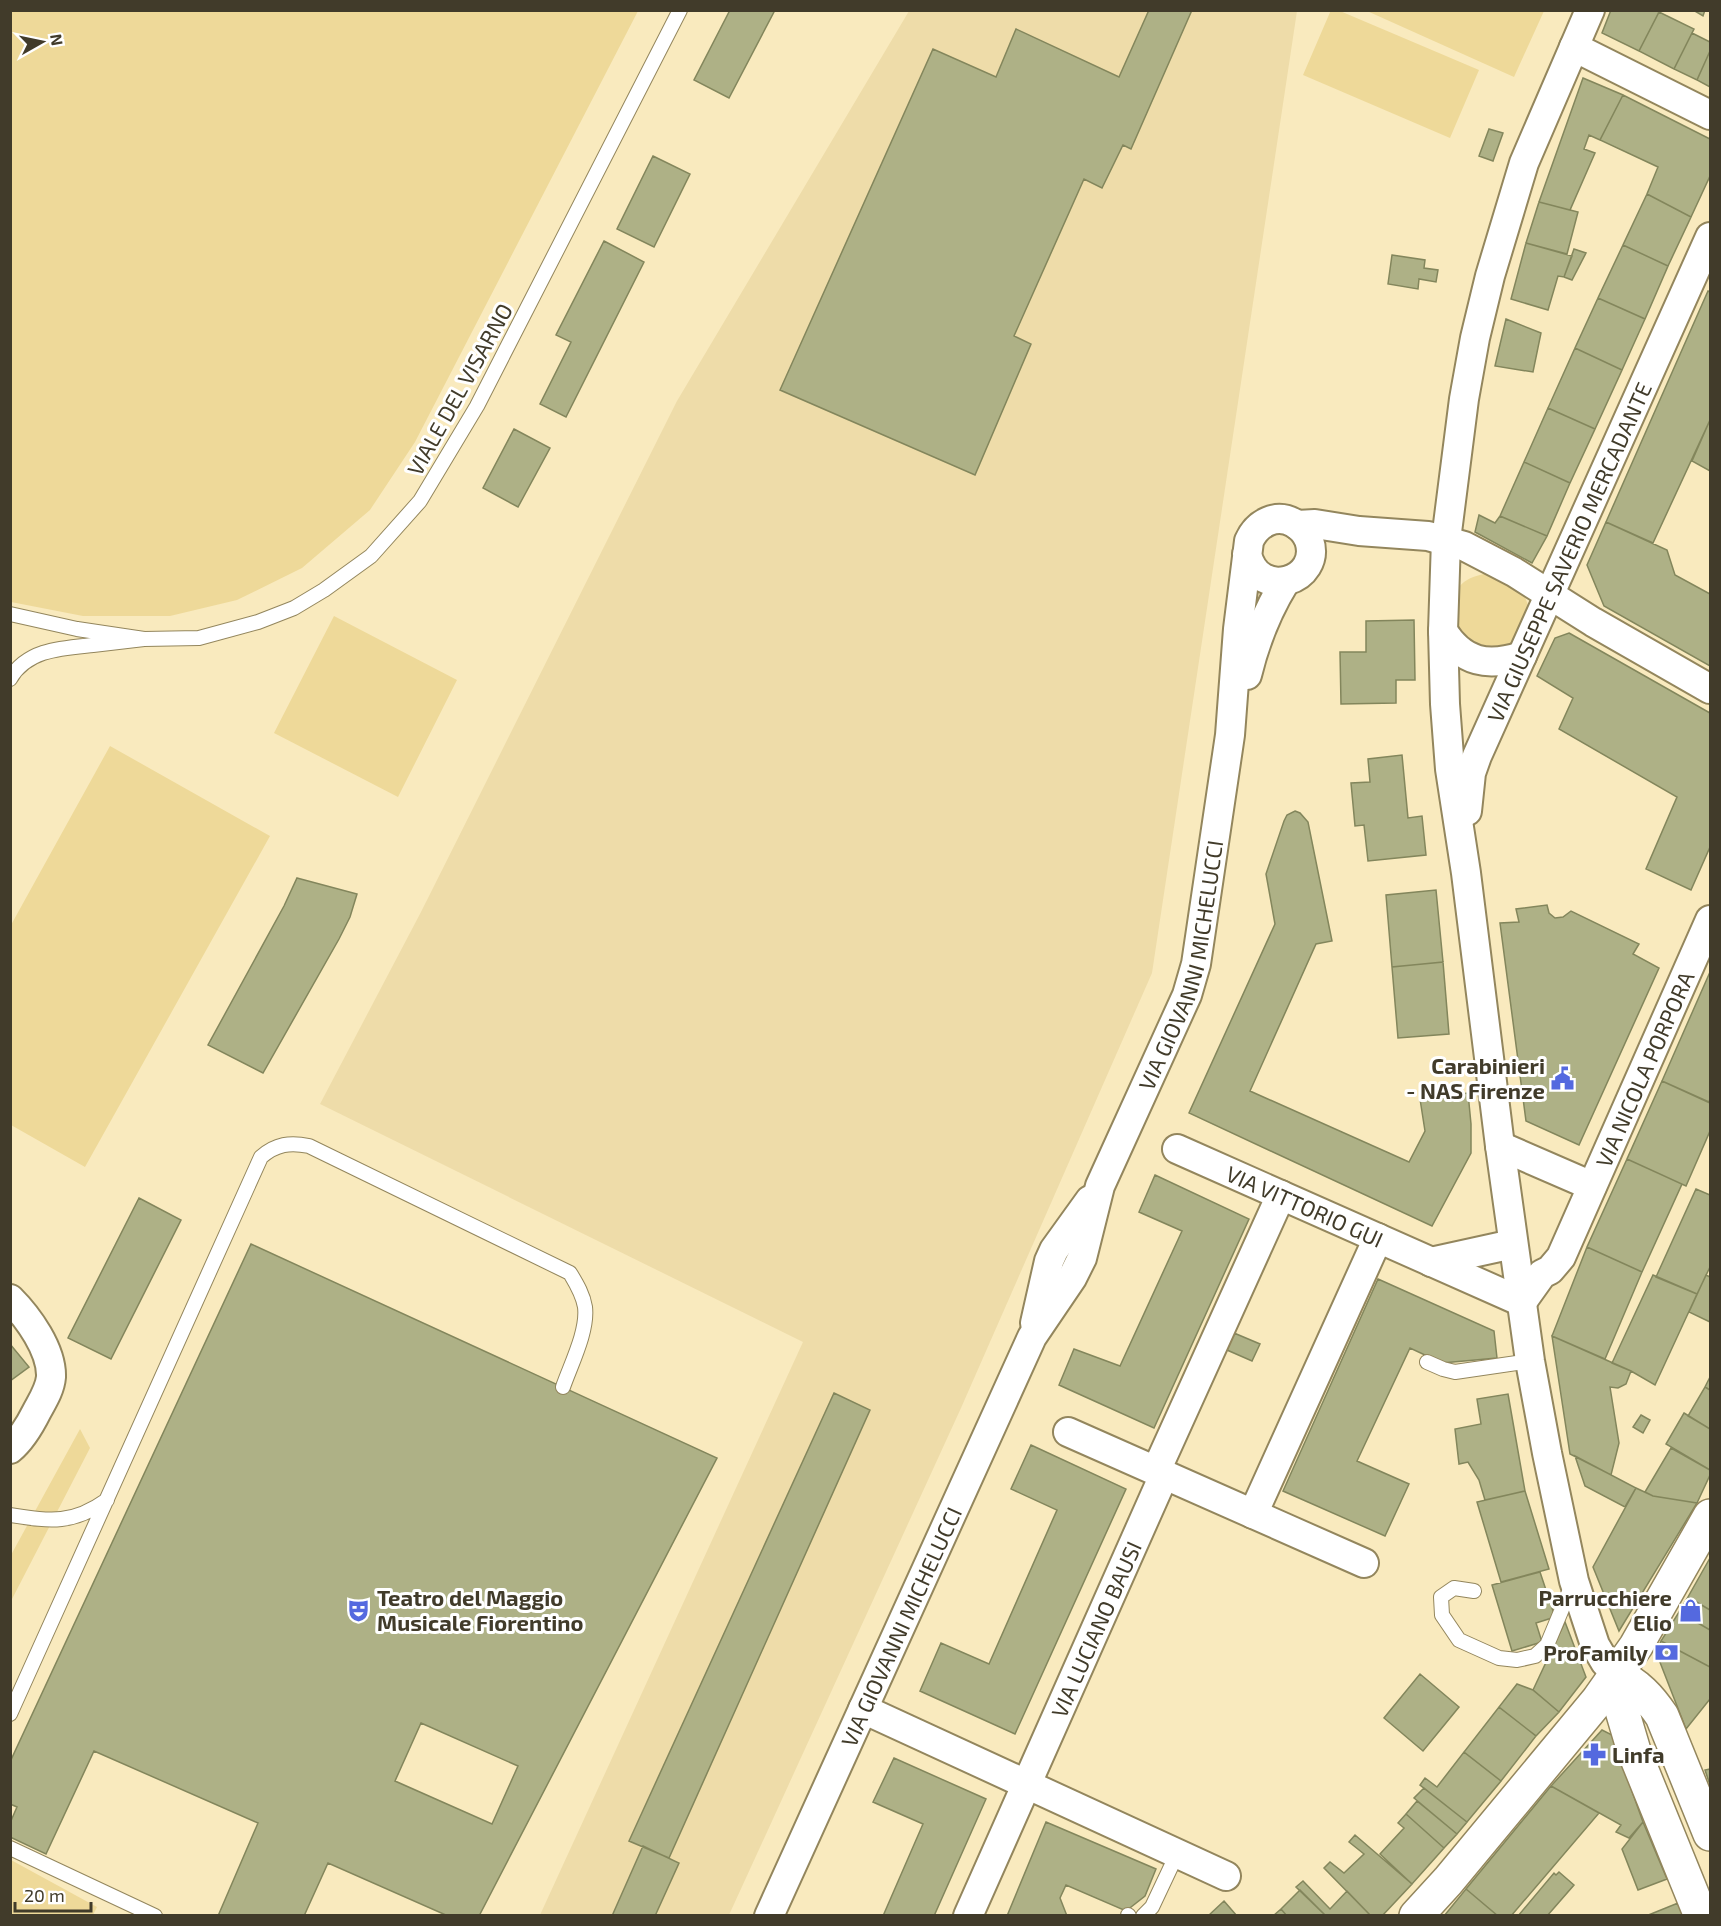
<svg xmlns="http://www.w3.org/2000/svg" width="1721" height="1926" font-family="'Exo 2',sans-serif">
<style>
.built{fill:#eedca9}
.green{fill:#eed999}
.building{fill:#aeb186;stroke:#83865c;stroke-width:1.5;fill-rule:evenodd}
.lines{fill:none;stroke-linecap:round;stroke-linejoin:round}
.service-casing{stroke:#93865d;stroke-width:16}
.minor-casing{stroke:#93865d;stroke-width:32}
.tertiary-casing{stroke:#93865d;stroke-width:36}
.primary-casing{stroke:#93865d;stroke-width:36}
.service{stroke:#fff;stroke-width:14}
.minor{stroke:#fff;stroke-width:28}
.tertiary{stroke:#fff;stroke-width:33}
.primary{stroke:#fff;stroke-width:33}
.labels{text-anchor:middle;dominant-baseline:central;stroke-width:6;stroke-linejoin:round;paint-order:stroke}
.street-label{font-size:22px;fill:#413b2a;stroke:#fff}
.poi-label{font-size:22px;font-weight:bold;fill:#413b2a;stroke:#fff;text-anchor:end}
</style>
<rect width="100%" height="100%" fill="#f9eabe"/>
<!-- built -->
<path class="built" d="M909,11H1297L1152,973L961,1408L729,1915H540L803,1342L320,1104L421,912L677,401Z"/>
<!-- green -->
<path class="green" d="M1331,10L1340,11L1479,70L1450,138L1303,75Z
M10,11H638L415,442L370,510L302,568L237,600L170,616H83L11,602Z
M1367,11H1544L1514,77Z
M1488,573L1523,592L1528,605V619L1515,643L1503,650L1489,652L1455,633C1455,599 1447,581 1488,573Z
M334,616L457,680L398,797L274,733Z
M110,746L270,836L85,1167L11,1125V925Z
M80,1429L90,1448L11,1601V1555Z
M11,1860L97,1907L93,1915H11Z"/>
<!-- building -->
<path class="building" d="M730,10H775L729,98L694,80Z
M1149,10H1192L1131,149L1123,145L1102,188L1084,179L1014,336L1031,344L975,475L780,390L933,49L996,77L1016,29L1119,77Z
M1611,10H1655L1659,12L1639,51L1602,33Z
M1693,10H1705L1703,16Z
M1659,12L1694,29L1674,69L1639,51Z
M1692,33L1710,42V51L1697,80L1674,69Z
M1710,51V87L1697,80Z
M1583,78L1623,95L1600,140L1589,135L1584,149L1595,153L1570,210L1539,202Z
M1623,95L1710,139V176L1691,217L1647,194L1658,167L1600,140Z
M1489,129L1503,133L1493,161L1479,156Z
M653,156L690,174L654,247L617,229Z
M1647,194L1691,217L1668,266L1623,245Z
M1539,202L1578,212L1567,254L1526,243Z
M604,241L644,262L566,417L540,404L571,342L556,335Z
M1526,243L1572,256L1564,277L1558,276L1548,310L1511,299Z
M1623,245L1668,266L1645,319L1598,298Z
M1574,249L1586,253L1572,280L1564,277Z
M1392,255L1425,260L1424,268L1438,270L1436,282L1419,279L1418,289L1388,284Z
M1708,291L1710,292V420L1653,543L1606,522Z
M1598,298L1645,319L1622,370L1575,348Z
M1506,319L1541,333L1533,372L1495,366Z
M1575,348L1622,370L1595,429L1548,408Z
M1548,408L1595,429L1570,483L1524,462Z
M1710,420V471L1692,461Z
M514,429L550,448L518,507L483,488Z
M1524,462L1570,483L1547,536L1500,516Z
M1479,515L1495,523L1500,516L1547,536L1532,563L1475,532Z
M1606,522L1667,550L1675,575L1710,594V666L1604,606L1587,565Z
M1414,620L1415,680H1396V703L1341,704L1340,652H1366V621Z
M1569,633L1710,713V847L1691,890L1646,869L1677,797L1559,729L1573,698L1537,676L1555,638Z
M1402,755L1408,818L1422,816L1426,855L1368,861L1364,825L1355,826L1351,783L1370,782L1368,759Z
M1295,811L1300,813L1308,822L1332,941L1316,944L1250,1091L1409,1162L1425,1131L1420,1099L1468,1093L1471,1124V1153L1432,1226L1189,1113L1275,924L1266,874L1284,821L1287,815Z
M297,878L357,894L350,917L339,939L263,1073L208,1045L284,906Z
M1436,890L1443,962L1392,967L1386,895Z
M1547,905L1549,913L1555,918L1563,917L1571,911L1639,944L1633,954L1659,968L1579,1145L1526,1121L1500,923L1519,922L1516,909Z
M1443,962L1449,1034L1398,1038L1392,967Z
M1710,972V1099L1709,1102L1662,1081Z
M1662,1081L1710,1103V1131L1686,1186L1627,1159Z
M1627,1159L1682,1184L1642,1272L1587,1247Z
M1155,1175L1249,1219L1154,1428L1059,1385L1074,1349L1120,1366L1182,1231L1139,1212Z
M1696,1189L1710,1195V1267L1697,1294L1656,1277Z
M139,1198L181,1220L111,1359L68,1338Z
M251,1244L717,1458L479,1916H448L328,1863L304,1916H218L258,1823L94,1751L46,1854L10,1837V1823L17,1807L10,1804V1762ZM421,1723L518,1766L492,1824L395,1781Z
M1587,1247L1642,1272L1605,1359L1552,1336Z
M1653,1275L1697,1294L1655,1385L1631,1371L1612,1363Z
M1706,1275L1710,1277V1322L1689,1312Z
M1378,1279L1494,1331L1497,1358L1442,1363L1410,1348L1357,1461L1409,1484L1385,1536L1283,1491Z
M1234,1333L1260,1344L1252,1361L1227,1350Z
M1552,1336L1631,1371L1626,1384L1618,1388L1610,1387L1619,1443L1611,1475L1570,1454Z
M10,1344L29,1367L10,1381Z
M1710,1377V1390L1705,1387Z
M1705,1387L1710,1390V1429L1688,1416Z
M834,1393L870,1410L669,1858L629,1841Z
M1508,1394L1525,1491L1485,1500L1479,1480L1468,1462L1459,1464L1455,1429L1481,1424L1477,1399Z
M1684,1413L1710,1429V1470L1666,1444Z
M1641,1415L1650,1420L1643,1433L1633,1427Z
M1031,1445L1126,1489L1015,1734L920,1691L941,1643L989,1664L1057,1510L1011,1489Z
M1671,1448L1710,1470V1475L1697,1503L1653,1496L1645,1492Z
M1575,1456L1636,1488L1625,1507L1585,1486Z
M1636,1488L1653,1496L1697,1503L1619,1631L1593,1567Z
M1525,1491L1549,1569L1501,1582L1477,1502Z
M1710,1558V1610L1688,1597Z
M1540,1572L1555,1617L1536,1623L1542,1642L1512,1651L1492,1585Z
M1688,1597L1710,1610V1630L1679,1612Z
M1679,1612L1710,1630V1667L1661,1641Z
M1565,1622L1586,1677L1559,1712L1533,1690Z
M1661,1641L1710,1667V1699L1686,1729L1656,1652Z
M1420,1674L1459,1707L1423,1751L1384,1718Z
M1517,1684L1533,1690L1559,1712L1536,1736L1499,1707Z
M1499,1707L1536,1736L1501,1781L1464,1752Z
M1602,1730L1612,1735L1643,1822L1629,1838L1616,1832L1621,1825L1551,1786Z
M1464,1752L1501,1781L1467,1822L1420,1785L1425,1778L1437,1787Z
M894,1758L986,1799L934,1916H883L923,1824L873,1802Z
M1710,1769V1785L1705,1770Z
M1551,1786L1599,1813L1511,1916H1498L1466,1889Z
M1424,1788L1467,1822L1457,1834L1414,1798Z
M1417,1801L1457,1834L1444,1848L1406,1814Z
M1406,1814L1444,1848L1412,1884L1380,1854L1404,1828L1398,1823Z
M1046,1822L1156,1869L1145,1896L1126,1911L1066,1885L1060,1898L1067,1916H1007Z
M1643,1822L1667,1879L1638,1890L1622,1849Z
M1355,1835L1412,1884L1382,1916H1371L1324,1868L1330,1862L1344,1873L1364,1854L1349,1842Z
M643,1846L679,1863L655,1916H612Z
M1559,1872L1574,1885L1547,1916H1518L1554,1873L1556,1875Z
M1303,1881L1330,1909L1347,1891L1371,1916H1326L1296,1887Z
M1466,1889L1498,1916H1444Z
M1300,1890L1326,1916H1287L1281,1909Z
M1224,1901L1237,1916H1208Z
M1678,1903L1683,1916H1646Z
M1281,1909L1287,1916H1273Z"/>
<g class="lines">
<defs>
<path id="service" d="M10,614L77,629L144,639C127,641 110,643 93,645C63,648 27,649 10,679
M144,639L199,638L258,622L294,608L324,590L371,556L420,501L477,406L680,10
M1427,1362L1443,1369L1455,1372L1530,1361
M10,1515C50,1521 72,1525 107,1500
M1474,1591L1454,1588L1441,1597L1442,1615L1459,1640L1499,1658L1517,1660L1535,1656L1547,1645L1572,1585
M10,1714L261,1157C276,1144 290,1142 309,1146L570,1273C576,1283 583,1294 585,1307C588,1331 571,1364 563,1387
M10,1848L155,1916
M1128,1915L1129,1916
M1143,1916L1152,1907L1177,1854"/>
<g id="minor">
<path d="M1590,10L1524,163L1490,276L1475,338L1464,399L1446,540L1443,631L1445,704L1450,769L1466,873L1500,1146L1530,1361L1547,1453L1574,1581L1595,1645L1605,1662L1617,1675"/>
<path d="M1574,47L1710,115"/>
<path d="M1297,525L1315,524L1359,531L1428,536L1464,546L1514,572L1593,622L1710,689"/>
<path d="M1443,631C1463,663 1488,667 1522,656"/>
<path d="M1247,675C1255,642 1267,611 1285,582"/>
<path id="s1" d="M1467,811L1471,773L1477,756L1710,237"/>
<path d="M1500,1146L1592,1186"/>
<path id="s2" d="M1177,1149L1522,1302"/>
<path d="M1431,1262L1513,1244"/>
<path d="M10,1299C28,1317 52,1350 51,1377C50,1389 43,1400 37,1411C30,1425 22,1439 10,1449"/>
<path id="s3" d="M1522,1302L1542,1274L1550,1270L1561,1257L1710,920"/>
<path d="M1035,1323L1049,1261L1054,1250L1090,1200"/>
<path d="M1068,1432L1364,1563"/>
<path d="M1156,1471L1281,1195"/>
<path d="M1253,1514L1378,1238"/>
<path d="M863,1709L1226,1876"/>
<path id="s4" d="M769,1916L1032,1337L1072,1278L1082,1258L1100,1186L1187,995L1196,964L1230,735L1238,629L1249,541C1257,523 1276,513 1294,523C1301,527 1306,533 1309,540C1323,581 1258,602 1247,554"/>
<path id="s5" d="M968,1916L1164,1475"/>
</g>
<path id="tertiary" d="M1701,1916L1634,1751L1618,1697L1617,1675C1637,1684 1650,1698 1662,1716L1710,1834"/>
<path id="primary" d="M1416,1916L1448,1881L1598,1700L1636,1646L1710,1516"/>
</defs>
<!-- service casing -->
<use href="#service" class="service-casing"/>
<!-- minor casing -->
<use href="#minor" class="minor-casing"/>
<!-- tertiary casing -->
<use href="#tertiary" class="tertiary-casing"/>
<!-- primary casing -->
<use href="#primary" class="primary-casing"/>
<!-- service -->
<use href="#service" class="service"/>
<!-- minor -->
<use href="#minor" class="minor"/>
<!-- tertiary -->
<use href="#tertiary" class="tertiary"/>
<!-- primary -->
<use href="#primary" class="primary"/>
</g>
<!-- icons -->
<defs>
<symbol id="civic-bare" viewBox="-9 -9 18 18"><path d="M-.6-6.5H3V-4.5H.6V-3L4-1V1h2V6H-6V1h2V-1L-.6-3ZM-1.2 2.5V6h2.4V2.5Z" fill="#5469df" stroke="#fff" stroke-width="2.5" paint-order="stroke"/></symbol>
<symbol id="theatre-bare" viewBox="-9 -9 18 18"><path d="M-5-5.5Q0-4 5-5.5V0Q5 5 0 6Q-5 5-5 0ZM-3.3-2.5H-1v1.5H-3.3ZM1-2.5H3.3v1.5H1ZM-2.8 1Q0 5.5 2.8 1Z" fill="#5469df" stroke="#fff" stroke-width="2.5" paint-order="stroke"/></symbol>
<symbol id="shop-bare" viewBox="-9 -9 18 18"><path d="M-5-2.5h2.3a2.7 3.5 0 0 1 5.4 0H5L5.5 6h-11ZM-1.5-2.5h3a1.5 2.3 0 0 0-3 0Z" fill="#5469df" stroke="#fff" stroke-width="2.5" paint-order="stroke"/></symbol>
<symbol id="bank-bare" viewBox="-9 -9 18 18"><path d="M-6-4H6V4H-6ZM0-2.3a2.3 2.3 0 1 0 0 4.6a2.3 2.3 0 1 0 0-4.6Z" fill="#5469df" stroke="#fff" stroke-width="2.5" paint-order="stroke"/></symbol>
<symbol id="pharmacy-bare" viewBox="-9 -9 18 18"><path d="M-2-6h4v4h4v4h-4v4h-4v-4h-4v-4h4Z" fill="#5469df" stroke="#fff" stroke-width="2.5" paint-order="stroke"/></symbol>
</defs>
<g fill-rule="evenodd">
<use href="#civic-bare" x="1546" y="1062" width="33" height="33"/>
<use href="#theatre-bare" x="342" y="1594" width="33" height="33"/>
<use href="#shop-bare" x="1674" y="1594" width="33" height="33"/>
<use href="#bank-bare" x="1650" y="1636" width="33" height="33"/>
<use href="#pharmacy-bare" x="1578" y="1738" width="33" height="33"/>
</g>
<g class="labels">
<!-- street labels -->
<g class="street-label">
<text transform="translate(459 389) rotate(-61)">VIALE DEL VISARNO</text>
<text stroke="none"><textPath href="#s1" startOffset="280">VIA GIUSEPPE SAVERIO MERCADANTE</textPath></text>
<text stroke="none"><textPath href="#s4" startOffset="1041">VIA GIOVANNI MICHELUCCI</textPath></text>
<text stroke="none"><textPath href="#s3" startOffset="266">VIA NICOLA PORPORA</textPath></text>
<text stroke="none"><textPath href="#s2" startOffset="140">VIA VITTORIO GUI</textPath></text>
<text stroke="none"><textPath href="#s4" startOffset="318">VIA GIOVANNI MICHELUCCI</textPath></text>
<text stroke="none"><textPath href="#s5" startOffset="314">VIA LUCIANO BAUSI</textPath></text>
</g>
<!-- poi labels -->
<g class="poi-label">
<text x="1545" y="1065">Carabinieri<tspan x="1545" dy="25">- NAS Firenze</tspan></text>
<text x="377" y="1597" text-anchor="start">Teatro del Maggio<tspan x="377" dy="25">Musicale Fiorentino</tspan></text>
<text x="1672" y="1597">Parrucchiere<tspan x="1672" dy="25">Elio</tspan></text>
<text x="1648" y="1652">ProFamily</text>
<text x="1612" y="1754" text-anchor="start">Linfa</text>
</g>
</g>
<!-- border -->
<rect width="1721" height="1926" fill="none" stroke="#413b2a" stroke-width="24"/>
<!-- north arrow -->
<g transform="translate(42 42) rotate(81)" stroke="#ffffff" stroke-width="4.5" paint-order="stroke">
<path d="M0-4.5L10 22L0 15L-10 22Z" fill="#413b2a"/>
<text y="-9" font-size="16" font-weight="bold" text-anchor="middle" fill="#413b2a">N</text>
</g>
<!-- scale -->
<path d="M15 1902v9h76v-9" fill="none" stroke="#413b2a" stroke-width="3"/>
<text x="24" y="1902" font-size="18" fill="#413b2a" stroke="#ffffff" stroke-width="4.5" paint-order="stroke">20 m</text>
</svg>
